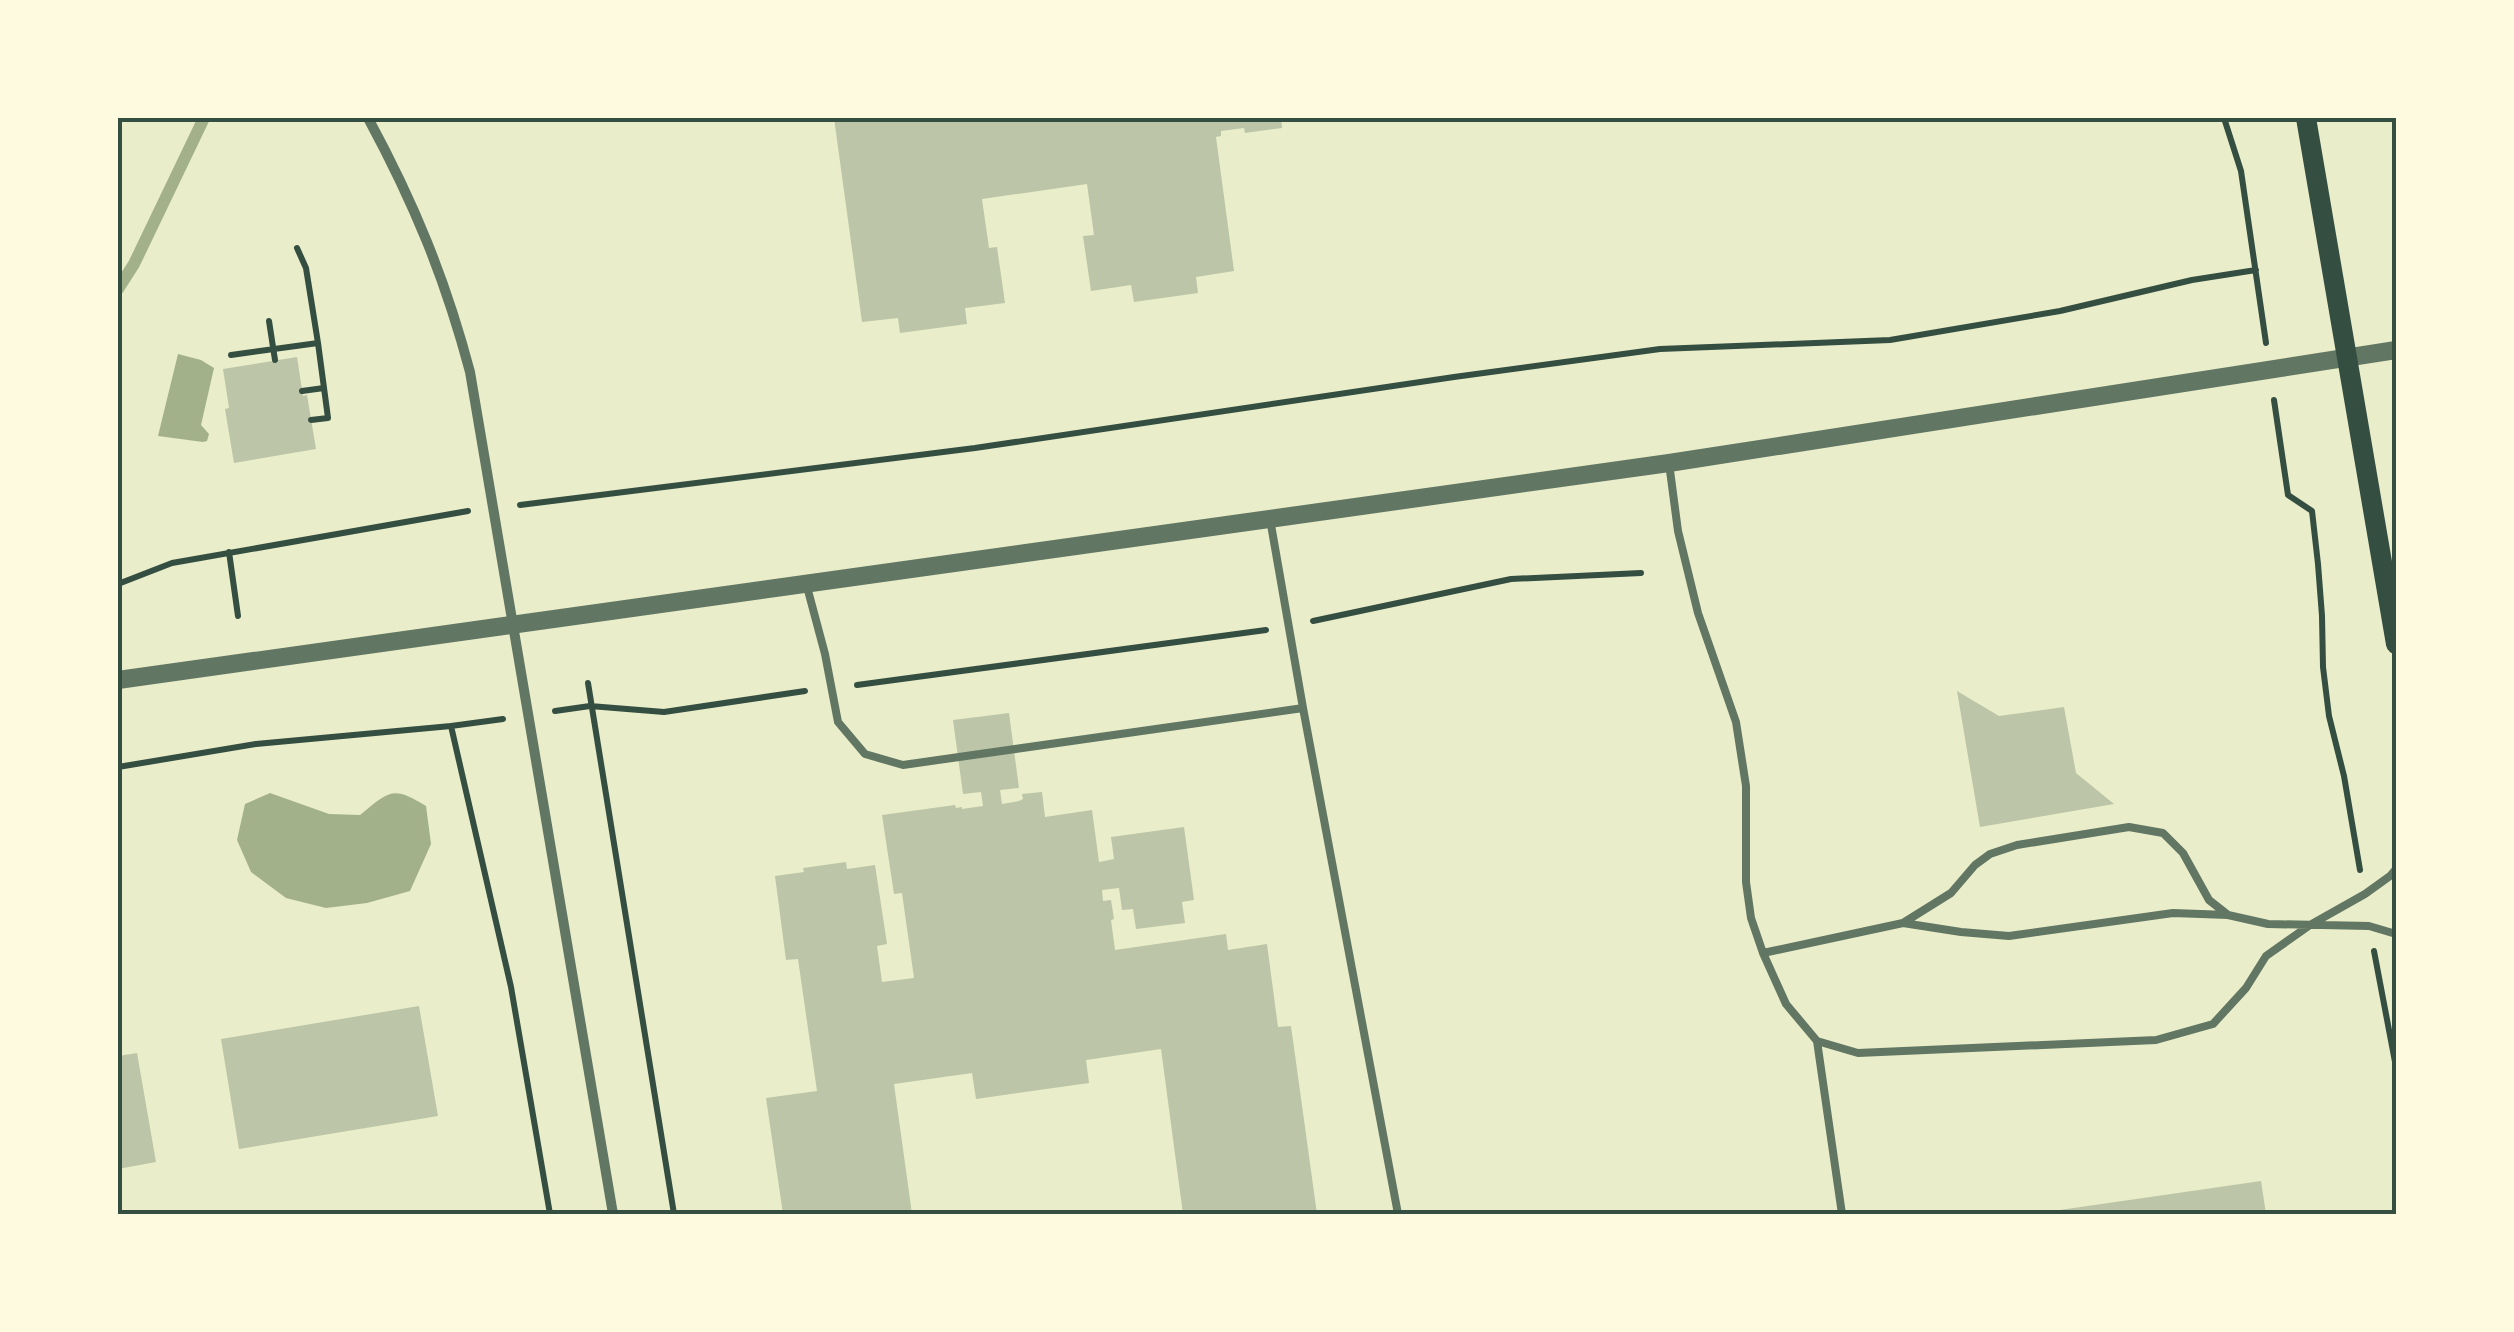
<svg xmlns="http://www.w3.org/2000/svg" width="2514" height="1332" font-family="Lato,sans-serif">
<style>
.water{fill:#a3b18a}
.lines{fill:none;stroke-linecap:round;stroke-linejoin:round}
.stream{stroke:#a3b18a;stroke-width:12}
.building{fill:#bcc5a7}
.path{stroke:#344e41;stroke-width:6}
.service{stroke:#617663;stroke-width:8}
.minor{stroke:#617663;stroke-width:10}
.tertiary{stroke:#617663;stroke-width:18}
.secondary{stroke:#344e41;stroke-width:20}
.neatline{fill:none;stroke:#344e41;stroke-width:4}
</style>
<rect width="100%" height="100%" fill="#e9edc9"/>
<!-- water -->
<path class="water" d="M178,354L201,360L214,368L201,425L209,434L207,441L203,442L158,436Z
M270,793L329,814L360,815C389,791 393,785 426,806L431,844L410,891L367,903L326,908L286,898L251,872L237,840L245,804Z"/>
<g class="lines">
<!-- stream -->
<path class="stream" d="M118,289L134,264L204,118"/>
</g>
<!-- building -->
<path class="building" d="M834,118H1281L1282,128L1245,133L1244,128L1221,131V136L1216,137L1234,271L1196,277L1198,293L1134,302L1131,285L1091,291L1083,236L1094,235L1087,184L982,199L989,248L997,247L1005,303L965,308L967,324L900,333L898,318L862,322Z
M297,357L303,396L307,395L316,449L234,463L225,409L229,408L223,369Z
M1957,691L1999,716L2064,707L2076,773L2114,804L1980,827Z
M1009,713L1019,788L1000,790L1002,804L1019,801L1023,799L1022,794L1042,792L1045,817L1092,810L1099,862L1114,859L1111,837L1184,827L1194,900L1182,902L1185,923L1136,929L1133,909L1122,910L1119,888L1102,890L1103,901L1111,900L1114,919L1111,920L1115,950L1226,934L1228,950L1267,944L1278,1027L1291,1026L1317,1214H1183L1161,1049L1086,1060L1089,1083L976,1099L972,1073L894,1084L912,1214H783L766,1098L817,1091L798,959L786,960L775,876L804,872L803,868L846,862L847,869L875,865L887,944L877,946L882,982L914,978L902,893L894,894L882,815L955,805L956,808L962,807V809L983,806L981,792L963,794L953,720Z
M419,1006L438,1116L239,1149L221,1039Z
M137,1053L156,1162L118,1169V1056Z
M2261,1181L2266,1214H2046V1212Z"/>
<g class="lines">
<!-- path -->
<path class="path" d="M2224,118L2241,171L2266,343
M269,321L275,360
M231,355L318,343L306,268L297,248
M302,391L324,388
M2274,400L2288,495L2312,511L2318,564L2322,616L2323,667L2329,716L2344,776L2360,870
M311,420L328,418L318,343
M520,505L975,448L1454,377L1660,349L1890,340L2060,311L2192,280L2256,270
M229,552L238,616
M118,584L172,563L468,511
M1313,621L1511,579L1641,573
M588,683L674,1214
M857,685L1266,630
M555,711L590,706L664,712L805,691
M451,726L511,987L550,1214
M118,767L256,744L451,726L503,719
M2374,951L2396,1067"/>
<!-- service -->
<path class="service" d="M1669,463L1678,531L1698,613L1736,722L1746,786V882L1751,918L1763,953L1786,1004L1817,1041L1842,1214
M1270,519L1303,708L1398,1214
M806,583L825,654L838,722L865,754L903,765L1303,708
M1903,923L1951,893L1975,865L1990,854L2017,845L2129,827L2163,833L2183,853L2209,900L2228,915
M1763,953L1903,923L1961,932L2009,936L2173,913L2228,915L2268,924L2369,926L2396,934
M1817,1041L1858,1053L2156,1040L2213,1024L2246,988L2266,956L2310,925L2365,894L2390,876L2396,869"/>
<!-- minor -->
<path class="minor" d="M368,118C414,203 445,278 470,372L613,1214"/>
<!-- tertiary -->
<path class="tertiary" d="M118,680L1669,463L2396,350"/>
<!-- secondary -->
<path class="secondary" d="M2306,118L2396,644"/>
</g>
<!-- border -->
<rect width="2514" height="1332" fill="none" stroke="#fefae0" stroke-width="240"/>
<rect x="120" y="120" width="2274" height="1092" class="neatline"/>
</svg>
